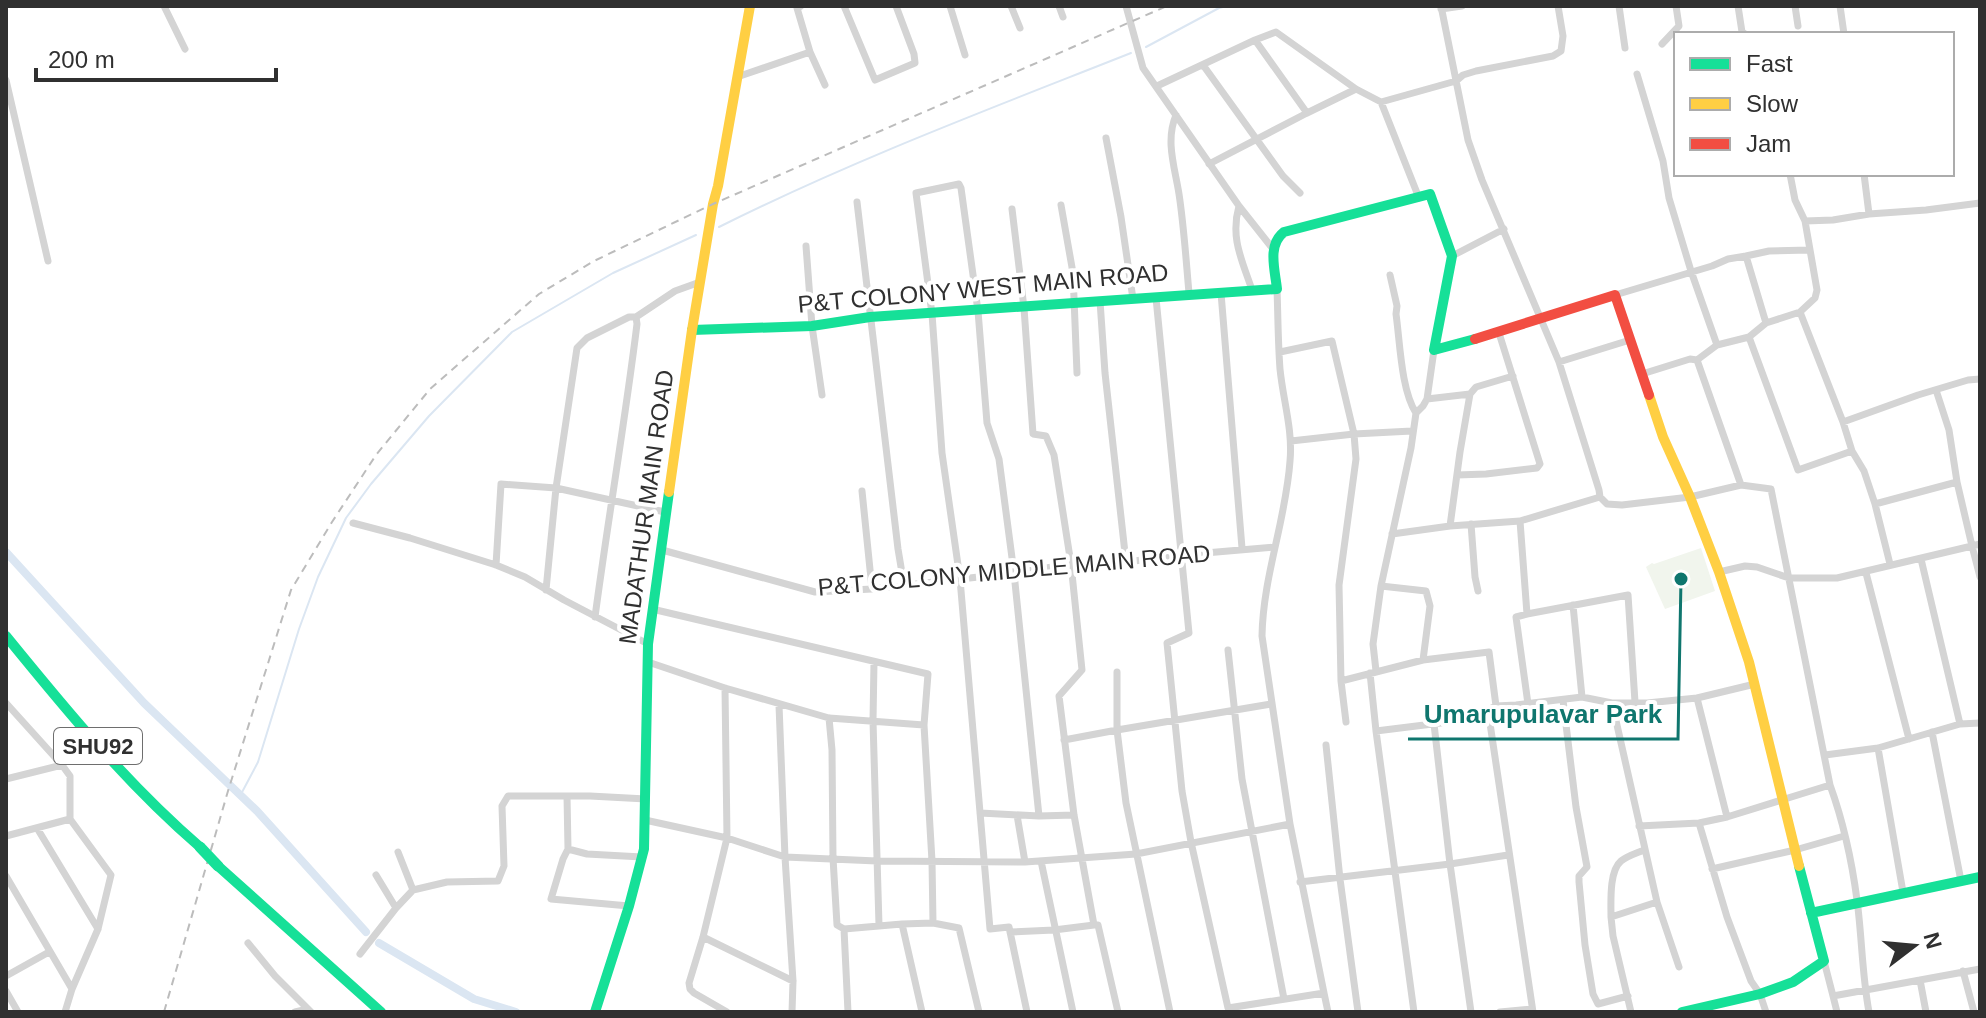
<svg xmlns="http://www.w3.org/2000/svg" width="1986" height="1018" font-family="Arial,sans-serif">
<style>
.green{fill:#f1f5ed}
.lines{fill:none;stroke-linecap:round;stroke-linejoin:round}
.stream{stroke:#dbe6f2;stroke-width:2}
.canal{stroke:#dbe6f2;stroke-width:8}
.street{stroke:#d4d4d4;stroke-width:7}
.fast{stroke:#16e098;stroke-width:10}
.slow{stroke:#ffcf43;stroke-width:10}
.jam{stroke:#f24e42;stroke-width:10}
.rail{stroke:#bcbcbc;stroke-width:2;stroke-dasharray:8 6;stroke-linecap:butt}
.fast-bridge{stroke:#16e098;stroke-width:11}
.labels{text-anchor:middle;dominant-baseline:central;stroke-width:8;stroke-linejoin:round;paint-order:stroke}
.shield{fill:#fff;stroke:#6e6e6e;stroke-width:2}
.shield-label{font-size:22px;font-weight:bold;fill:#303030}
.street-label{font-size:24px;fill:#303030;stroke:#fff}
.leader{fill:none;stroke:#0f766e;stroke-width:3}
.callout-dot{fill:#0f766e;stroke:#fff;stroke-width:3}
.callout-label{font-size:26px;text-anchor:middle;font-weight:bold;fill:#0f766e;stroke:#fff;stroke-width:8;stroke-linejoin:round;paint-order:stroke}
</style>
<rect width="100%" height="100%" fill="#fff"/>
<!-- green -->
<path class="green" d="M1701,548L1715,591L1665,609L1646,567L1652,563L1654,564Z"/>
<g class="lines">
<!-- stream -->
<path class="stream" d="M1146,47L1219,8L1227,6
M719,227C853,160 992,108 1131,53
M240,796L258,762L299,629L318,577L346,518L371,484L429,416L512,332L613,273L696,235"/>
<!-- canal -->
<path class="canal" d="M6,552L144,703L257,811L366,932
M379,943L474,999L516,1012"/>
<!-- street -->
<path class="street" d="M164,6L185,49
M801,6L797,8L810,52L825,85
M844,6L875,80L915,63L914,54L896,6
M950,6L965,55
M1011,6L1020,28
M1059,6L1063,17
M1126,6L1143,68L1239,206
M1441,6L1468,140L1482,180L1559,362L1599,490L1600,497L1607,504L1622,505L1690,497L1741,485L1771,489L1830,785C1843,821 1852,862 1857,900C1862,937 1862,975 1869,1012
M1619,6L1625,48
M1738,6L1742,32L1745,34
M1795,6L1798,26
M1840,6L1844,34
M1441,9L1462,6
M1255,40L1276,32L1356,89
M1662,44L1679,26L1676,6
M1203,65L1283,176L1300,193
M1637,74L1663,161L1669,198L1691,271L1717,345
M737,77L810,52
M6,80L48,261
M1157,86L1255,40L1307,113L1209,164
M1381,102L1419,198
M1307,113L1356,89L1381,102L1456,81L1463,75L1476,71L1553,56L1561,51L1563,36L1558,6
M1176,115C1165,141 1175,168 1179,194C1184,227 1186,260 1189,293
M1106,138L1121,217L1133,299
M1864,174L1869,214
M857,202L898,549L904,585
M1061,205L1073,273L1077,373
M1012,209L1024,308L1033,434L1046,436L1054,455L1071,564L1082,670L1059,696L1074,815L1094,925H1098L1118,1012
M1805,221L1833,220L1869,214L1926,210L1980,203
M806,246L812,326L822,395
M1452,256L1504,229
M1746,256L1769,251L1809,250
M1390,275L1397,306L1396,314C1400,342 1401,390 1416,413
M1252,290C1242,260 1230,238 1239,206L1273,249
M1221,293L1242,548
M1615,295L1712,266L1728,259L1746,256L1766,323
M1156,298L1189,633L1167,643L1182,791L1191,842L1228,1008L1324,993L1290,824L1262,636C1263,576 1286,520 1290,461C1293,430 1283,400 1280,369C1278,343 1278,316 1277,289
M1100,301L1105,373L1126,562
M1800,312L1843,422L1852,451L1864,471L1875,504L1890,564
M1749,337L1798,470L1852,451
M1280,352L1332,341L1354,434L1356,459L1339,585L1341,681L1346,722
M1697,360L1741,485
M1559,362L1630,340
M1642,374L1690,359L1697,360L1717,345L1749,337L1766,323L1800,312L1815,298L1817,290L1805,221L1795,200L1790,174
M1470,394L1476,387L1513,376
M1427,399L1470,394L1460,452L1450,526
M1843,422L1918,395L1968,380L1980,379
M1291,441L1354,434L1412,431
M1457,475L1486,474L1537,468L1540,464L1499,333
M862,491L872,589
M1600,497L1520,521L1527,614L1628,595L1635,702
M1875,504L1957,482
M353,523L410,538L496,565L525,577L564,600L648,644
M1471,524L1475,577L1478,591
M1392,534L1450,526L1520,521
M1980,544L1972,546L1980,577
M662,550L815,592L872,589L1014,573L1071,564L1126,562L1182,555L1275,547
M1921,559L1960,724
M496,565L501,484L556,488L665,512
M1719,572L1745,566L1757,567L1789,578H1837L1972,546L1957,482L1949,430L1936,390
M1866,573L1909,739
M1381,586L1426,591L1430,606L1423,660
M546,590L556,488L577,348L587,338L629,317H636L675,291L700,282
M1573,605L1582,697
M652,609L928,674L924,725L932,861L933,923L902,924
M1527,614L1516,617L1528,704
M595,617C608,519 625,422 637,324L636,317
M1228,650L1242,779L1284,999
M648,662L725,688L829,718L924,725
M874,662L873,721L879,925
M1376,671L1373,644L1381,586L1411,448L1416,413L1423,406L1427,399L1434,350
M1370,673L1376,731L1414,1012
M1341,681L1423,660L1489,652L1496,706
M725,688L727,838L703,937L689,983L690,989L694,993L727,1012
M1697,698L1727,817
M1563,700L1576,807L1587,867L1579,876V882L1585,945L1593,994L1598,1004L1628,996
M6,703L62,765L70,776V819L111,875L98,929L72,989L65,1012
M1612,703H1647L1697,698L1755,684
M779,705L785,857L793,981L792,1012
M829,718L832,750L833,858L837,925L844,929L902,924L922,1012
M1434,724L1450,864L1471,1012
M1376,731L1489,717
M1932,732L1961,881
M1064,740L1117,730V672
M1326,745L1340,879L1358,1012
M1878,748L1903,892
M1825,755L1878,748L1960,724L1980,723
M6,779L62,765
M567,796L568,849L587,854L642,857
M980,813L1039,816L1074,815
M1017,815L1025,862
M645,820L727,838L785,857L877,861L1025,862L1136,854L1290,824
M1699,823L1727,917L1751,981L1760,994L1766,1012
M1639,826L1699,823L1727,817L1830,785
M37,828L98,929
M6,836L70,819
M568,849L563,859L551,899L629,906
M398,852L413,890
M1041,861L1073,1012
M1712,869L1795,850L1844,836
M376,875L396,908
M6,876L72,989
M1300,882L1450,864L1508,855
M1657,902L1679,967
M1611,917C1611,902 1609,871 1621,861C1627,856 1637,853 1644,850
M933,923L959,928L979,1012
M844,929L848,1012
M1010,932L1054,930L1094,925
M703,937L793,981
M248,943L275,976L311,1012
M360,954L396,908L413,890L447,882L498,881L504,866L502,806L508,796H590L646,799
M1824,961L1833,996L1980,969
M1963,971L1974,1012
M6,976L49,952
M1920,980L1926,1012
M6,991L18,1012
M1324,993L1328,1012
M1833,996L1837,1012
M295,1012L308,1009
M1027,1012L1009,927L990,929L960,579L942,453L932,314L916,193L959,184L961,188L978,311L987,423L999,459L1014,573L1039,816
M1170,1012L1126,803L1117,730L1271,704
M1500,1012L1532,1009
M1533,1012L1488,710L1496,706L1516,705L1582,697L1612,703L1657,902L1611,917L1613,936L1631,1012"/>
<!-- fast -->
<path class="fast" d="M692,330L812,326L870,317L1277,289C1275,270 1267,245 1284,232L1430,194L1452,256L1434,350L1475,339
M6,636C67,711 127,784 200,847
M218,866L381,1012
M1811,913L1980,877
M595,1012L629,906L644,849L648,644L669,492
M1682,1012L1760,994L1793,982L1824,961L1799,866"/>
<!-- slow -->
<path class="slow" d="M1649,395L1663,437L1690,497L1719,572L1749,662L1799,866
M669,492L692,330L713,204L718,186L750,6"/>
<!-- jam -->
<path class="jam" d="M1475,339L1615,295L1649,395"/>
<!-- rail -->
<path class="rail" d="M164,1012L228,791L291,590L332,522L376,455L430,389L539,294L594,261L713,204L1167,6"/>
<!-- fast-bridge -->
<path class="fast-bridge" d="M200,847L218,866"/>
</g>
<g class="labels">
<!-- shield labels -->
<rect class="shield" x="54" y="728" width="88" height="36" rx="6"/>
<g class="shield-label">
<text x="98" y="746">SHU92</text>
</g>
<!-- street labels -->
<g class="street-label">
<text transform="translate(983 288) rotate(-5)">P&amp;T COLONY WEST MAIN ROAD</text>
<text transform="translate(646 507) rotate(-82)">MADATHUR MAIN ROAD</text>
<text transform="translate(1014 570) rotate(-5)">P&amp;T COLONY MIDDLE MAIN ROAD</text>
</g>
</g>
<!-- callouts -->
<path class="leader" d="M1681 579L1678 739H1408"/>
<circle class="callout-dot" cx="1681" cy="579" r="8"/>
<g class="callout-label">
<text x="1543" y="723">Umarupulavar Park</text>
</g>
<!-- border -->
<rect width="1986" height="1018" fill="none" stroke="#303030" stroke-width="16"/>
<!-- legend -->
<rect x="1674" y="32" width="280" height="144" fill="#ffffff" stroke="#acacac" stroke-width="2"/>
<rect x="1690" y="58" width="40" height="12" fill="#16e098" stroke="#acacac" stroke-width="2"/>
<text x="1746" y="72" font-size="24" fill="#303030">Fast</text>
<rect x="1690" y="98" width="40" height="12" fill="#ffcf43" stroke="#acacac" stroke-width="2"/>
<text x="1746" y="112" font-size="24" fill="#303030">Slow</text>
<rect x="1690" y="138" width="40" height="12" fill="#f24e42" stroke="#acacac" stroke-width="2"/>
<text x="1746" y="152" font-size="24" fill="#303030">Jam</text>
<!-- north arrow -->
<g transform="translate(1914 946) rotate(74)" stroke="#ffffff" stroke-width="6" paint-order="stroke">
<path d="M0-6L14 30L0 20L-14 30Z" fill="#303030"/>
<text y="-12" font-size="22" font-weight="bold" text-anchor="middle" fill="#303030">N</text>
</g>
<!-- scale -->
<path d="M36 68v12h240v-12" fill="none" stroke="#303030" stroke-width="4"/>
<text x="48" y="68" font-size="24" fill="#303030" stroke="#ffffff" stroke-width="6" paint-order="stroke">200 m</text>
</svg>
